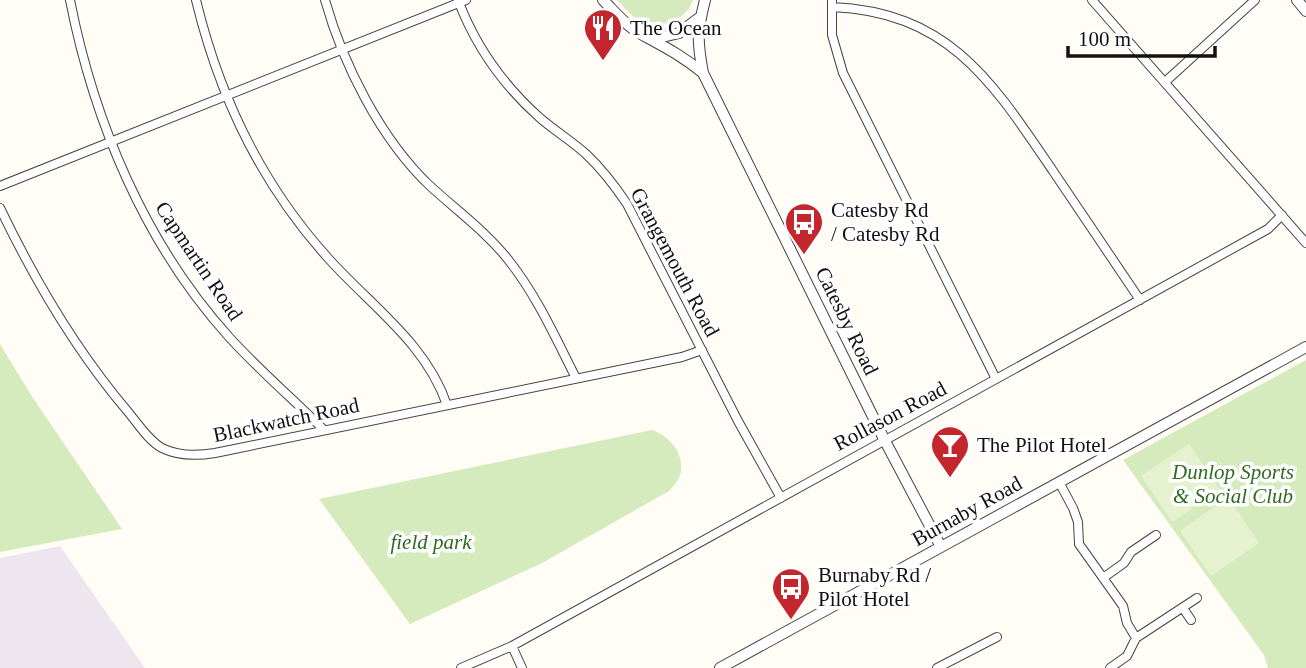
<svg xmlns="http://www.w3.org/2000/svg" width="1306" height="668" font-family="Georgia,serif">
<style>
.industrial{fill:#eee6ef}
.green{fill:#d5ebbd}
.pitch{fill:#e6f2cf}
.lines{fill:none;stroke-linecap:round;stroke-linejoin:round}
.minor-casing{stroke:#444;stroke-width:10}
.tertiary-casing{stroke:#444;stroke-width:12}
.minor{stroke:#fff;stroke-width:8}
.tertiary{stroke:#fff;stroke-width:10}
.labels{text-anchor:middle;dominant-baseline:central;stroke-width:7;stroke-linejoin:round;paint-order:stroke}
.poi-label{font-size:21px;fill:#111;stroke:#fff;text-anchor:start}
.street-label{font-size:21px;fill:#111;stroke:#fff}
.park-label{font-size:21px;font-style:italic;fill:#2f6b1f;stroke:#fff}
</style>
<rect width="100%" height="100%" fill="#fffdf5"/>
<!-- industrial -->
<path class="industrial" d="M60,546L145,668H0V558Z"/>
<!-- green -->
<path class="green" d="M617,0H693C685,24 654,31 634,17C628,12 623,6 617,0Z
M0,344L31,395L122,529L0,552Z
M1306,360V668H1268L1264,655L1123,460Z
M652,430C669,436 684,452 681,472C680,479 673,486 669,491L542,563L410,624L319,499Z"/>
<!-- pitch -->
<path class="pitch" d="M1189,444L1220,490L1172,522L1141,476Z
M1228,497L1259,543L1211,576L1180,531Z"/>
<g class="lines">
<defs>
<path id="minor" d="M70,0C94,122 145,244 229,337C259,370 293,399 324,430
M196,0C219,95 262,185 328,258C370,305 426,343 447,405
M325,0C343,64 380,138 429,185C456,210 487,232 510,262C538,298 556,339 576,378
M458,0C475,45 504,86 540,118C555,131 572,141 586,154C602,169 615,186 627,204L738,421L781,498
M832,0V35L843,73L996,379
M1092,0L1306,243
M832,7C950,12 993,83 1053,171C1082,214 1111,257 1140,300
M1165,82L1255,0
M0,186L466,0
M0,208C35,281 76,351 129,413C138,424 149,441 162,448C178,456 197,456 215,453L682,357L702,350
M1059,482L1073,508L1078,522L1079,544L1123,606L1127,623L1136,638L1127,656L1110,668
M1103,578L1124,563L1131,552L1156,535
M1183,608L1191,620
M1136,638L1197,598
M512,646L522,668
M461,668L512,646L1268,229L1282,215
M937,668L997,637"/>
<path id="tertiary" d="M603,0C615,12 626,26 641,34C663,46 683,56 703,73
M705,0C697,31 697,41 703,73L884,439L941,547
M1297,0L1306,11
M654,39L679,33L699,18
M720,668L1306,347"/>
</defs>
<!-- minor casing -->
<use href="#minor" class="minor-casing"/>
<!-- tertiary casing -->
<use href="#tertiary" class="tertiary-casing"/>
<!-- minor -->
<use href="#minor" class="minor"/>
<!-- tertiary -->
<use href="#tertiary" class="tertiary"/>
</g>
<!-- icons -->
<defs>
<symbol id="restaurant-pin" viewBox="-11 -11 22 30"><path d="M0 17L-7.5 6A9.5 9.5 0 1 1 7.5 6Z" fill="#c4262e" stroke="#fff"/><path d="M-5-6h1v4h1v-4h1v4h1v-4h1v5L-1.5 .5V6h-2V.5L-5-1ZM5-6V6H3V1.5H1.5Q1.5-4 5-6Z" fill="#fff"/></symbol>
<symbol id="bus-pin" viewBox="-11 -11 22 30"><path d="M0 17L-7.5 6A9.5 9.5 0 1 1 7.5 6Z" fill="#c4262e" stroke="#fff"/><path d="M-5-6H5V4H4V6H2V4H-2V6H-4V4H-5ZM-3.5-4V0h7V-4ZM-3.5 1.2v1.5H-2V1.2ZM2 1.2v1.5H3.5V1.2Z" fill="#fff"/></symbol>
<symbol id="bar-pin" viewBox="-11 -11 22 30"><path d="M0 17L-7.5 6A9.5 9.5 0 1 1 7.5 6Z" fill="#c4262e" stroke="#fff"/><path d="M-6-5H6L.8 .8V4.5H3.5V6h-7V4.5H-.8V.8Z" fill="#fff"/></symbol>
</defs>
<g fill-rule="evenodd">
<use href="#restaurant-pin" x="581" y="6" width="44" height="60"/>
<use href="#bus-pin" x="782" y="200" width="44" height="60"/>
<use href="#bar-pin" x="928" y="423" width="44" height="60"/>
<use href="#bus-pin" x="769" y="565" width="44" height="60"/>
</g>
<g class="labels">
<!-- poi labels -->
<g class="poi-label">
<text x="630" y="28">The Ocean</text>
<text x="831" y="210">Catesby Rd<tspan x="831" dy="24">/ Catesby Rd</tspan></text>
<text x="977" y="445">The Pilot Hotel</text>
<text x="818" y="575">Burnaby Rd /<tspan x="818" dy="24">Pilot Hotel</tspan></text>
</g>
<!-- street labels -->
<g class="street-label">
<text transform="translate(199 261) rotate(56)">Capmartin Road</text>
<text transform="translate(675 262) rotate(62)">Grangemouth Road</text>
<text transform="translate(847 321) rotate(64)">Catesby Road</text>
<text transform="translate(890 416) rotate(-28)">Rollason Road</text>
<text transform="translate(286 420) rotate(-12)">Blackwatch Road</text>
<text transform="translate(967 511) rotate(-29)">Burnaby Road</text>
</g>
<!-- park labels -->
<g class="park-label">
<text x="1233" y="472">Dunlop Sports<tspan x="1233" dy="24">&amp; Social Club</tspan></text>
<text x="431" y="542">field park</text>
</g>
</g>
<!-- scale -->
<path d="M1068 46v10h147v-10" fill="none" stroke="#111111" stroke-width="3.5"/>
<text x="1078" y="46" font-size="21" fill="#111111" stroke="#ffffff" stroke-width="5" paint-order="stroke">100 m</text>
</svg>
